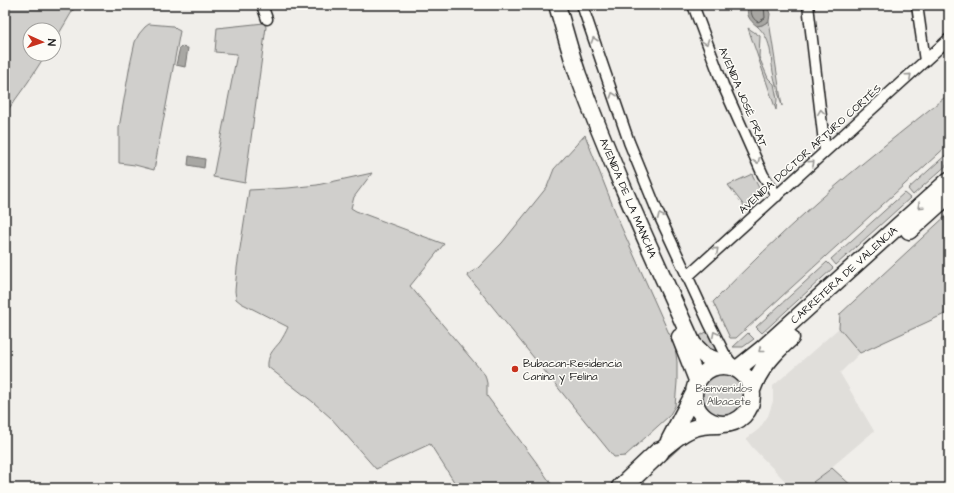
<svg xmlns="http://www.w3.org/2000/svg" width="954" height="493" font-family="'Architects Daughter',sans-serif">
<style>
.built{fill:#e0deda}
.green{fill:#d0cfcc;stroke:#767674}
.water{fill:#a8a7a3;stroke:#706f6d}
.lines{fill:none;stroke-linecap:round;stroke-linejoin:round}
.shore{stroke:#545452;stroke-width:1}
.stream{stroke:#706f6d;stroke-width:2.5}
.street-casing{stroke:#1c1c1c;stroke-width:13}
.primary-casing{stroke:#1c1c1c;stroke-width:19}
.highway-casing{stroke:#1c1c1c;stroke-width:22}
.street{stroke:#fdfcf7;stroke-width:10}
.primary{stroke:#fdfcf7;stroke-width:16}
.highway{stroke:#fdfcf7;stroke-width:19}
.oneway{stroke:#989794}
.poi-dot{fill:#c8321e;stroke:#fdfcf7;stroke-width:1.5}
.labels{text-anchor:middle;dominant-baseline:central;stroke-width:3;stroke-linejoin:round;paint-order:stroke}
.street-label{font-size:11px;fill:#1c1c1c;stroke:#fdfcf7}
.poi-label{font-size:11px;fill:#1c1c1c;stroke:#fdfcf7;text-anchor:start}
.park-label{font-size:11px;fill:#5b5b5a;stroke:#fdfcf7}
</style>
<rect width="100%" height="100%" fill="#f0eeea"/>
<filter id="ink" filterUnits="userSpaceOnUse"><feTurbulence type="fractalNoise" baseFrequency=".025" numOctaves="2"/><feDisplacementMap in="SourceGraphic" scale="8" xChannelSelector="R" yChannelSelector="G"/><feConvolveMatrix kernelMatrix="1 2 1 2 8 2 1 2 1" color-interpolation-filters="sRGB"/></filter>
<g filter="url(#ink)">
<!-- built -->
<path class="built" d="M839,328L860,353L840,373L874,431L807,488H792L752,447L746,439L759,429L768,416L773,401V386Z"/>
<!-- green -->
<path class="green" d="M5,5H76L54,42V30H30V54H46L28,82L5,114Z
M769,21L782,106C779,95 775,83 773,72C770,53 772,40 757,26L762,25Z
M264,23L266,27L245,183L213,177L237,54L215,52L217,28Z
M149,24L173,26L176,29L180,31L154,170L135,165L119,163V128L130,65L135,42L139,34L145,27Z
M748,28L760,36L759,57L768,78L774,84L777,99L776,110Z
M949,94V144L736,338H730L713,302C746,268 780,235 816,203C858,166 905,129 949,94Z
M585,135L620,224L671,338L675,347L677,362V382L675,406L669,416L625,456L614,457L467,275L478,268L502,243L547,187L554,169Z
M949,152V163L913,195L908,189Z
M372,173L354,197L351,208L356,211L444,244L410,286L485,375L487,383V396L536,462L554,488H458L430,444L376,469L331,418L313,402L268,367C267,356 273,350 280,342C283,337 286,332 288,327L241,303L236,299L235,291L237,268L249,190L288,188L317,185Z
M752,174L760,190L759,197L745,207L728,185Z
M904,193L910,198L836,265L831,259Z
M949,213V312L860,353L839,328L840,314Z
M827,262L833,268L762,333L756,327Z
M708,331L720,354H713L696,338Z
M748,333L754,339L743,347H733Z
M702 394a22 22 0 1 1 44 0a22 22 0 1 1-44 0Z
M832,468L854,488H820L813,482Z"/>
<!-- water -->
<path class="water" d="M748,5H767L770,14L769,21L762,25L757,26C749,20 746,15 748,5Z
M180,47L188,48L185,67L176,65Z
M189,156L205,159L204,168L188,165Z"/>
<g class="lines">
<!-- shore -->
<path class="shore" d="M751,5C751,13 751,18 758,22L765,18L764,5"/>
<!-- stream -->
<path class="stream" d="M667,458L679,447
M653,470L661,464"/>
<defs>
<path id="street" d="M262,5L267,19
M582,5L629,142L658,213L709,323L724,353L733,366
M693,5L723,85L763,175L777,196
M808,5L825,151
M917,5L925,61
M687,277L949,39"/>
<path id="primary" d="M557,5C564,28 570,52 578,75C612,167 653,255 693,344L705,356L731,366
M909,231L949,195
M680,337L697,380
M694 395a29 29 0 1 1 58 0a29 29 0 1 1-58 0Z
M737,369L762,349L949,180
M752,390C759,369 774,353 791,338
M669,441L693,395
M659,452C672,442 685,428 703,426C708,425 714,425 719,425"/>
<path id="highway" d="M621,488L659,452"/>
</defs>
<!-- street casing -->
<use href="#street" class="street-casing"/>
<!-- primary casing -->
<use href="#primary" class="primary-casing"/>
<!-- highway casing -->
<use href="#highway" class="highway-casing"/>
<!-- street -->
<use href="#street" class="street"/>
<!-- primary -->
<use href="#primary" class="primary"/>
<!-- highway -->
<use href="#highway" class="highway"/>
</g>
<!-- one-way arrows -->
<defs><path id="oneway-chevron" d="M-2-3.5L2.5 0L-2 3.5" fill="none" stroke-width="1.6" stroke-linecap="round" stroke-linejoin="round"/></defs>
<g class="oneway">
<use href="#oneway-chevron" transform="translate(594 40) rotate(-109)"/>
<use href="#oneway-chevron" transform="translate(706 42) rotate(70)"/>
<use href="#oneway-chevron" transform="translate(909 76) rotate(-42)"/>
<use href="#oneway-chevron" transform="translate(613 95) rotate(-109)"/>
<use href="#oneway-chevron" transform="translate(821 112) rotate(-96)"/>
<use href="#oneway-chevron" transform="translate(757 161) rotate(66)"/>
<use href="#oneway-chevron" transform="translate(812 163) rotate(-43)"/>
<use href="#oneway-chevron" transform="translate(920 206) rotate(138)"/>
<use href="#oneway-chevron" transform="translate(660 216) rotate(-114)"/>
<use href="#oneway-chevron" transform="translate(716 250) rotate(-42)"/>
<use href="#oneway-chevron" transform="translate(715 334) rotate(-117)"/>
<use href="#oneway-chevron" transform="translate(761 350) rotate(141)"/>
</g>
</g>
<!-- markers -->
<circle class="poi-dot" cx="515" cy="369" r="4"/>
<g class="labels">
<!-- street labels -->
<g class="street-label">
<text transform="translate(743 97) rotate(67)">AVENIDA JOSÉ PRAT</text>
<text transform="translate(810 149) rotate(-42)">AVENIDA DOCTOR ARTURO CORTÉS</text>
<text transform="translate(628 198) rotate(67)">AVENIDA DE LA MANCHA</text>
<text transform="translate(844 275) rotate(-42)">CARRETERA DE VALENCIA</text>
</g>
<!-- poi labels -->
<g class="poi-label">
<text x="523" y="363">Bubacan-Residencia<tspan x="523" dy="13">Canina y Felina</tspan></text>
</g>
<!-- park labels -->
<g class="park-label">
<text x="724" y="388">Bienvenidos<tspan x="724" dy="13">a Albacete</tspan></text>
</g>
</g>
<!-- margin -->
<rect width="954" height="493" fill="none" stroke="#fdfcf7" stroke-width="20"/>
<rect x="10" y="10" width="934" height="473" fill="none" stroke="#1c1c1c" stroke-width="1.5" filter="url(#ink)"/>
<!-- north arrow -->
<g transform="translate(42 42) rotate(93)"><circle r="19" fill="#fdfcf7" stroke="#a3a29f"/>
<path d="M0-3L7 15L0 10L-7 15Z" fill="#c8321e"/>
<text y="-6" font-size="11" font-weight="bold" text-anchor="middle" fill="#1c1c1c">N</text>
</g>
</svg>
